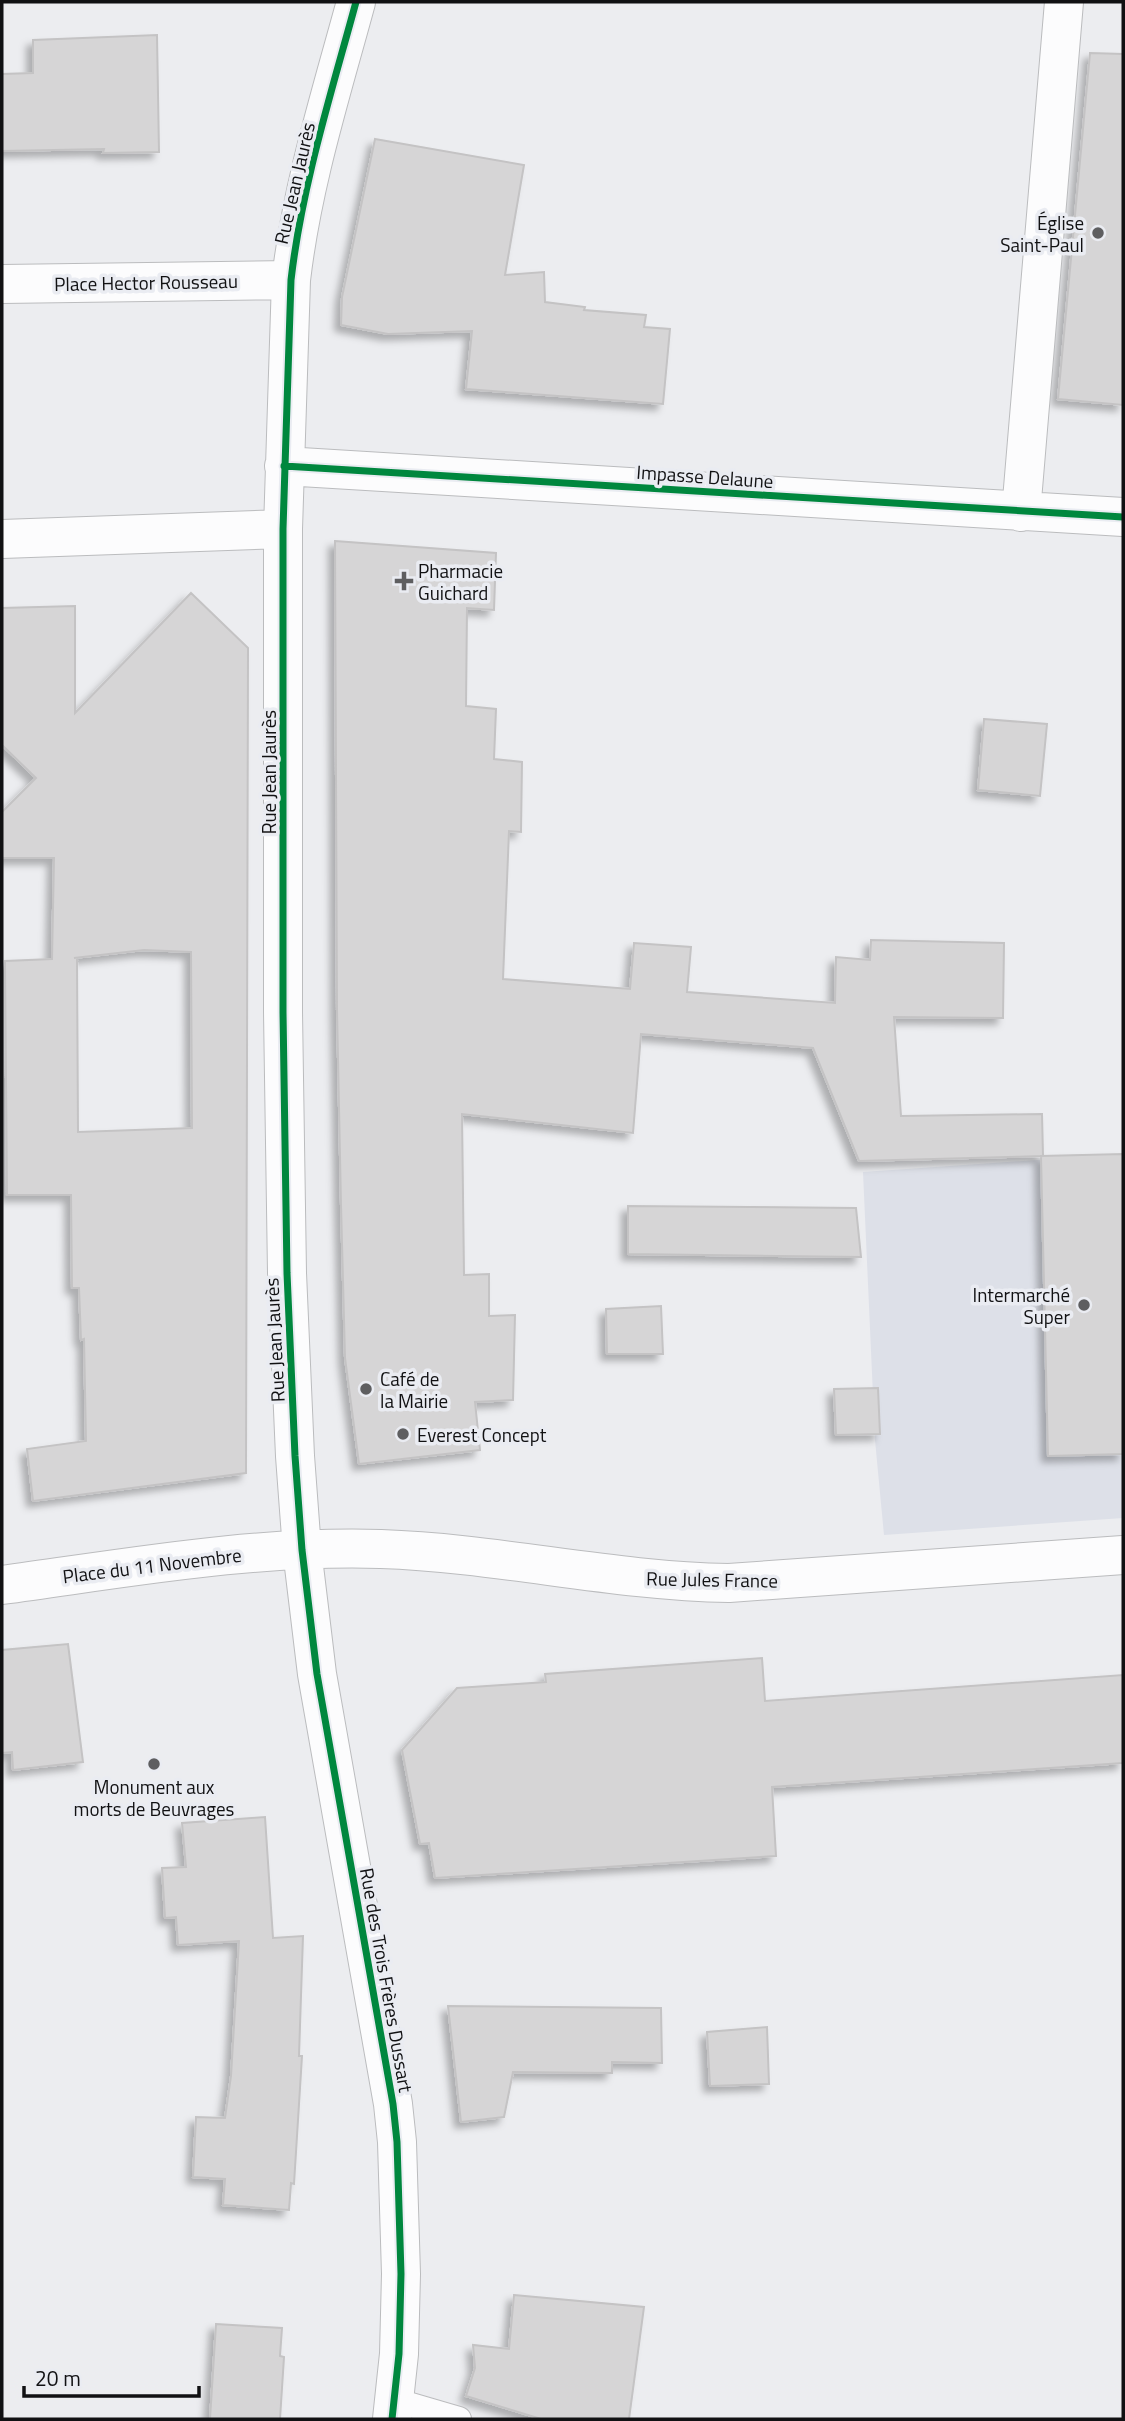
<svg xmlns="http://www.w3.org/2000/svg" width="1125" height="2421" font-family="'Titillium Web',sans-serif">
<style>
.built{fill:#dde0e8}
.building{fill:#d6d5d6;stroke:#c4c3c4;stroke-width:2;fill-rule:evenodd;filter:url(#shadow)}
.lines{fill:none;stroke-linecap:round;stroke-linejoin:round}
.service-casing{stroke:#bbbcbe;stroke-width:26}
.minor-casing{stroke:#bbbcbe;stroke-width:40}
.service{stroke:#fcfcfd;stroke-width:24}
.minor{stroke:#fcfcfd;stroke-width:38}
.cycleway-casing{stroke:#eaecf2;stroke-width:11}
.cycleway{stroke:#00873e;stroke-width:7}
.poi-dot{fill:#5e5e60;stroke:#eaecf2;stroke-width:2.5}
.labels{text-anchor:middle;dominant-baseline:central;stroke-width:7;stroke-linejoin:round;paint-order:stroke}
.street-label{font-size:19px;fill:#111113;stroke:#eaecf2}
.poi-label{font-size:19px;fill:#111113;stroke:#eaecf2;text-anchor:start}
</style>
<defs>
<filter id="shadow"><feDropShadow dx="-6" dy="6" stdDeviation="3.5" flood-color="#0004"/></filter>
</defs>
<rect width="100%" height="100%" fill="#ecedf0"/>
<!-- built -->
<path class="built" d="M1123,1154V1518L884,1535L875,1440L863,1172Z"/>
<!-- building -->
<path class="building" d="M157,35L159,152L103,153L104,149L2,151V74L33,73V40Z
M1090,53L1123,54V405L1058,399Z
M375,139L524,165L505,275L544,272L545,302L585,307L584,310L646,315L644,327L670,329L663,404L466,389L472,331L388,334L341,325L342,297Z
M335,541L496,553L494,610L467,608L466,706L496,709L494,759L522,762L521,832L509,831L503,979L630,989L634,943L691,947L687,992L835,1003L836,957L870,960L871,940L1004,943L1003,1018L894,1017L901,1116L1042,1114L1043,1156L859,1161L813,1048L641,1034L633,1133L462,1114L464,1275L489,1274V1316L515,1315L513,1400L475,1402L480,1450L359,1464L345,1358L341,1205L337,1010Z
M191,593L248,648L246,1473L33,1501L27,1449L86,1441L84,1339L81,1340L79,1288H72L71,1195H7L5,961L52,959L54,858H2V812L36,778L2,745V608L75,606V713ZM144,950L191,952L192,1128L78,1132L77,958H74Z
M984,719L1047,724L1040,796L978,790Z
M1123,1154V1454L1048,1456L1041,1156Z
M628,1206L856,1208L861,1257L628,1254Z
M661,1306L663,1354H607L606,1309Z
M878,1388L880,1434L836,1435L834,1389Z
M68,1644L83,1762L13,1770L12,1752L2,1753V1650Z
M762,1658L765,1701L1123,1675V1763L772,1787L776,1856L435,1878L429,1843L420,1844L402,1750L457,1688L546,1682L545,1674Z
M265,1817L273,1938L303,1936L299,2056H302L294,2184L291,2183L289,2210L223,2205L225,2179L193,2177L196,2117L225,2118L231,2076L239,1941L178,1945L176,1917L165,1918L162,1868L186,1867L182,1823Z
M448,2006L661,2008L662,2063L612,2062V2073L513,2072L504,2117L461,2122Z
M767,2027L769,2084L710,2086L707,2032Z
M514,2295L644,2307L629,2419H541L466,2396L475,2368L473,2345L509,2349Z
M216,2324L282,2328L280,2356L284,2357L280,2419H210Z"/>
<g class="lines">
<defs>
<path id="service" d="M394,2400L459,2419"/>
<path id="minor" d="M356,2C331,94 302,185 291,280L283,529V1012L287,1273L295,1456L302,1550L317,1674L393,2104L397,2142L401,2274L399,2354L392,2419
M2,284L291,280
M284,466L1123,517
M1021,512L1064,2
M2,539L283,529
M2,1585C128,1568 254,1545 381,1549C498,1553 612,1581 729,1583L1123,1555"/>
</defs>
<!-- service casing -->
<use href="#service" class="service-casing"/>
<!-- minor casing -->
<use href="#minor" class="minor-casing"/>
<!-- service -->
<use href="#service" class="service"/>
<!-- minor -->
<use href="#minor" class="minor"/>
<defs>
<path id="cycleway" d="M356,2C331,94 302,185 291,280L283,529V1012L287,1273L295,1456L302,1550L317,1674L393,2104L397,2142L401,2274L399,2354L392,2419
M284,466L1123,517"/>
</defs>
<!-- cycleway casing -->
<use href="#cycleway" class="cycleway-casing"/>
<!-- cycleway -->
<use href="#cycleway" class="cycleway"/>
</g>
<!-- markers -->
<g class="poi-dot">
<circle cx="1098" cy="233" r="7"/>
<path d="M400.5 570.5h7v7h7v7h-7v7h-7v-7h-7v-7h7z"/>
<circle cx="1084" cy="1305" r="7"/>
<circle cx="366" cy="1389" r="7"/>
<circle cx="403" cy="1434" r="7"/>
<circle cx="154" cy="1764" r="7"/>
</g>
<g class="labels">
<!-- street labels -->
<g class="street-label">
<text transform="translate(294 183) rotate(-77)">Rue Jean Jaurès</text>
<text transform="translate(146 282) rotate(-1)">Place Hector Rousseau</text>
<text transform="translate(705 476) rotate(4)">Impasse Delaune</text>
<text transform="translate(268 772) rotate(-90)">Rue Jean Jaurès</text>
<text transform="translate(274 1340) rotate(-93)">Rue Jean Jaurès</text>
<text transform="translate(152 1565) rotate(-7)">Place du 11 Novembre</text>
<text transform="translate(712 1579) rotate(1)">Rue Jules France</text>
<text transform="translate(387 1980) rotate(80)">Rue des Trois Frères Dussart</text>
</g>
<!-- poi labels -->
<g class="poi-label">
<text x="1084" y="222" text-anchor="end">Église<tspan x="1084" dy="22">Saint-Paul</tspan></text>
<text x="418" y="570">Pharmacie<tspan x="418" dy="22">Guichard</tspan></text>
<text x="1070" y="1294" text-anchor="end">Intermarché<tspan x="1070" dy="22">Super</tspan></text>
<text x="380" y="1378">Café de<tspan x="380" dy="22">la Mairie</tspan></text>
<text x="417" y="1434">Everest Concept</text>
<text x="154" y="1786" text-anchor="middle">Monument aux<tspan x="154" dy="22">morts de Beuvrages</tspan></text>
</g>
</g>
<!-- border -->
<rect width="1125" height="2421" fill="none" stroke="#111113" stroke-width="7"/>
<!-- scale -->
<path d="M24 2386v10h175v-10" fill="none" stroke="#111113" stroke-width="3.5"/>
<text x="35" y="2386" font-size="21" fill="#111113" stroke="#eaecf2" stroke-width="5" paint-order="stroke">20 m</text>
</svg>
